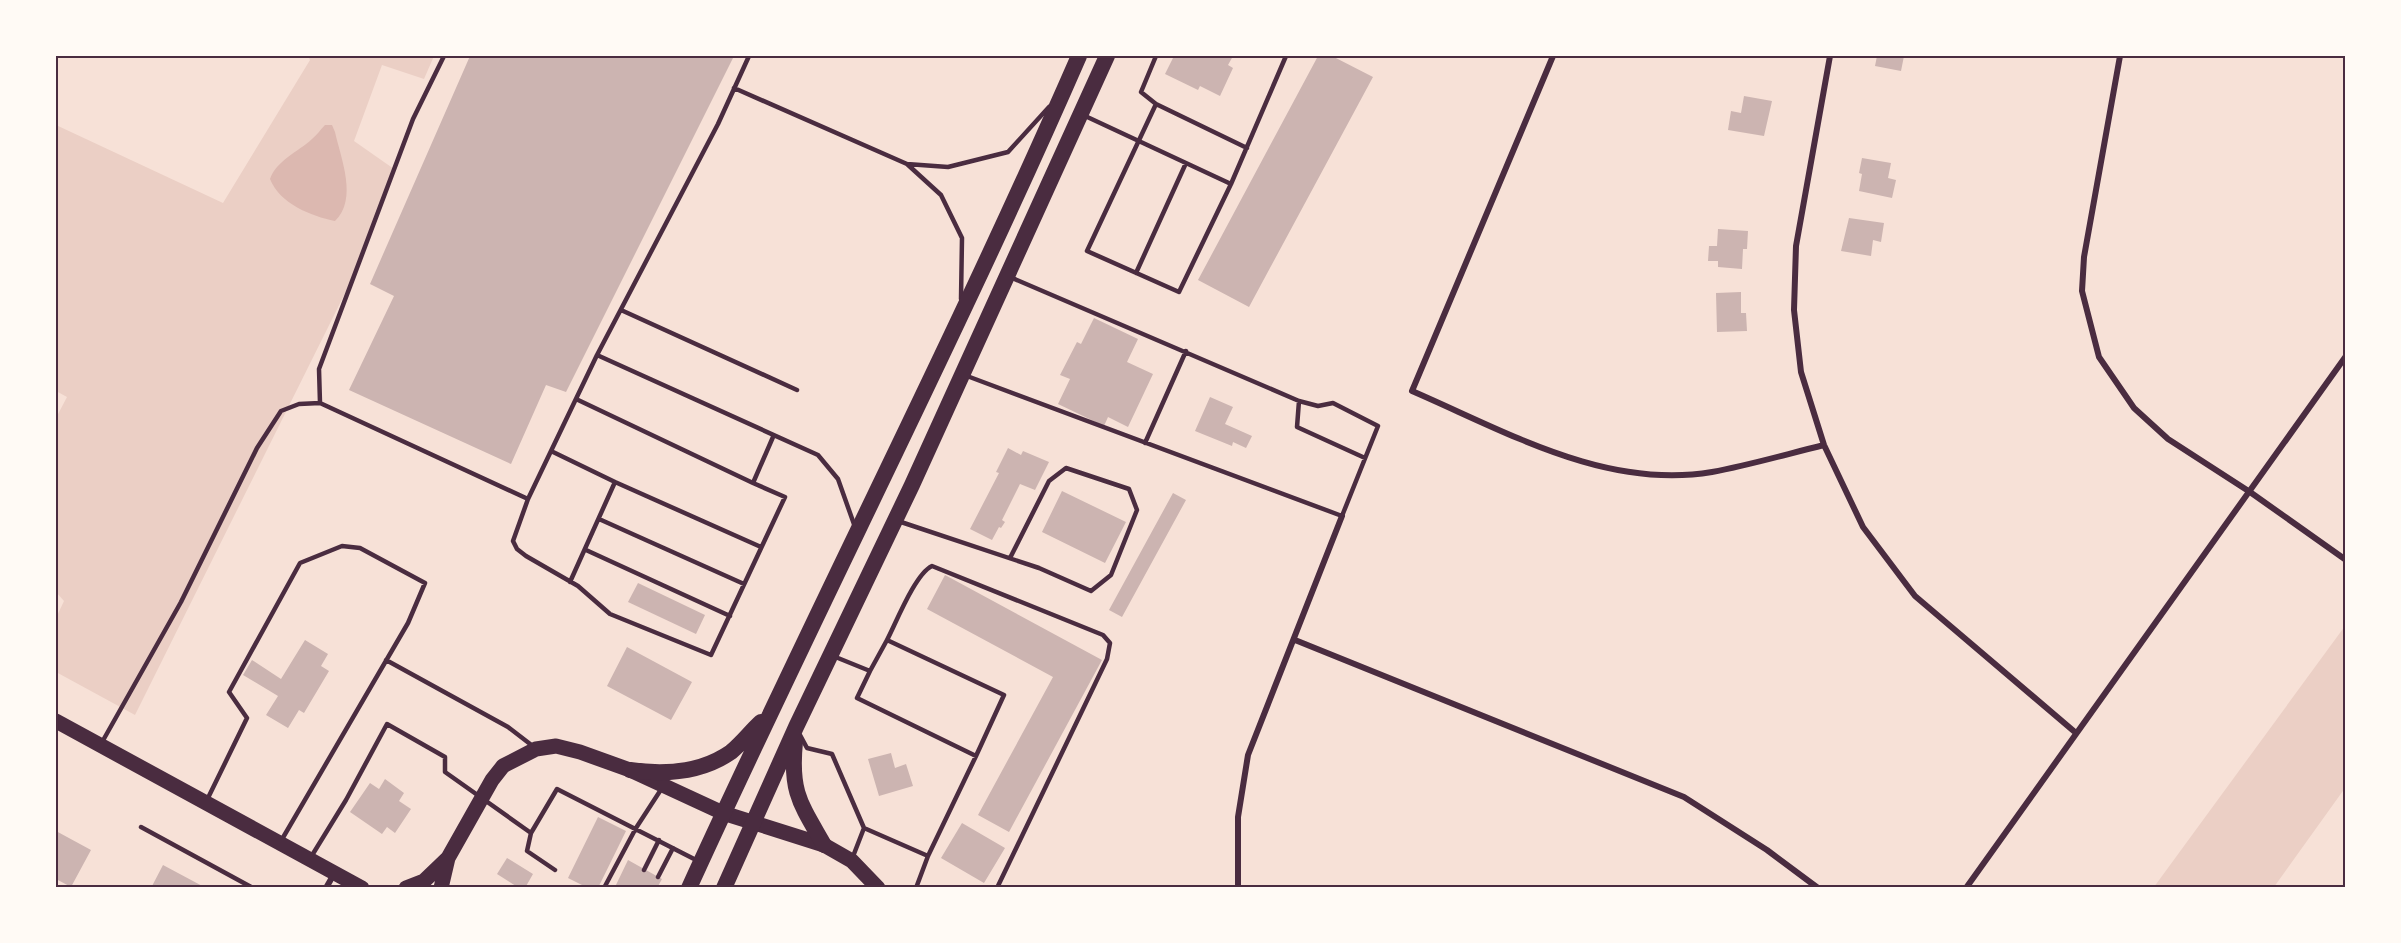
<svg xmlns="http://www.w3.org/2000/svg" width="2401" height="943" font-family="'Varela Round',sans-serif">
<style>
.green{fill:#ebcfc5}
.water{fill:#dcb8b0}
.building{fill:#ccb4b1}
.lines{fill:none;stroke-linecap:round;stroke-linejoin:round}
.service{stroke:#4a2c40;stroke-width:4.5}
.minor{stroke:#4a2c40;stroke-width:6}
.primary{stroke:#4a2c40;stroke-width:15}
.trunk{stroke:#4a2c40;stroke-width:16}
.neatline{fill:none;stroke:#4a2c40;stroke-width:2}
</style>
<rect width="100%" height="100%" fill="#f7e1d7"/>
<!-- green -->
<path class="green" d="M308,56H434L424,79L382,65L354,141L394,169L361,261L135,715L56,672V618L64,601L56,592V418L67,397L56,391V125L223,203L310,60Z
M2345,626V788L2274,887H2154Z"/>
<!-- water -->
<path class="water" d="M325,125H332L335,132C341,159 358,199 335,221C311,216 280,204 270,179C277,160 298,152 312,139C317,135 320,130 325,125Z"/>
<!-- building -->
<path class="building" d="M470,56H734L566,392L546,385L511,464L349,390L394,296L370,284Z
M1174,56H1233L1228,65L1233,68L1220,96L1200,86L1198,90L1165,74Z
M1318,56H1332L1373,77L1249,307L1198,280Z
M1877,56H1904L1901,71L1875,66Z
M1744,96L1772,101L1764,136L1728,130L1731,111L1741,113Z
M1862,158L1891,163L1888,178L1896,180L1892,198L1859,191L1862,174L1859,173Z
M1849,218L1884,223L1881,242L1873,240L1871,256L1841,251Z
M1718,229L1748,231L1747,249H1743L1742,269L1718,267V261H1708L1709,246H1717Z
M1741,292V313H1746L1747,331L1717,332L1716,293Z
M1094,318L1138,339L1127,362L1153,374L1128,427L1108,417L1104,426L1058,404L1070,379L1060,375L1077,342L1081,344Z
M1210,397L1233,407L1225,424L1252,436L1246,448L1233,442L1232,446L1195,431Z
M1008,448L1021,455L1023,451L1049,462L1035,490L1020,484L1002,520L1005,522L1001,528L999,527L992,540L970,529L999,473L996,472Z
M1062,491L1126,522L1105,563L1042,532Z
M1173,493L1186,500L1122,617L1109,610Z
M945,575L1102,660L1009,832L978,815L1053,677L927,609Z
M638,583L705,615L696,634L628,602Z
M305,640L328,654L321,666L329,671L304,713L299,710L288,728L266,715L278,696L243,675L252,660L281,679Z
M627,647L692,682L671,720L607,686Z
M891,753L895,768L906,764L913,786L879,796L868,759Z
M385,779L404,793L399,801L411,809L395,833L387,827L382,834L350,812L370,783L379,789Z
M598,817L626,831L598,888H588L568,878Z
M962,823L1005,848L984,883L941,858Z
M56,831L91,850L71,887L56,879Z
M507,858L533,874L525,888H519L497,874Z
M628,860L662,879L657,888L615,887Z
M163,865L206,888H151Z"/>
<g class="lines">
<!-- service -->
<path class="service" d="M749,56L718,124L597,355L528,499L513,541L517,549L526,556L578,586L610,614L711,655L785,497L753,483L773,437
M734,88L907,164
M1156,104L1247,148
M1083,115L1231,184L1179,292L1087,251L1156,104L1141,92L1156,56
M1231,184L1286,56
M1136,273L1186,163
M961,299L962,238L941,195L907,164L948,167L1008,152L1049,107
M621,310L797,390
M597,355L818,455L838,479L855,527
M967,376L1342,516L1378,426L1333,403L1318,406L1299,401L1010,277
M576,399L753,483
M1299,401L1297,427L1365,458
M320,403L319,369L413,119L444,56
M1145,443L1186,351
M551,451L615,482L761,547
M599,519L744,584
M898,521L1039,568L1091,591L1111,575L1137,510L1129,489L1066,468L1049,481L1010,558
M586,550L730,616
M570,582L615,482
M887,640C896,623 915,574 932,566L1103,635L1110,643L1107,659L997,888
M833,656L870,671L857,698L976,756L1004,695L887,640L870,671
M386,660L508,727L534,747
M800,735L807,748L832,754L864,828L928,856L916,888
M101,744L181,602L257,448L281,411L299,404L320,403L528,499
M207,800L247,718L229,692L300,563L342,546L360,548L425,583L408,623L281,841
M141,827L253,888
M928,856L976,756
M311,857L346,800L387,724L445,757V772L531,833
M852,859L864,828
M555,870L527,851L531,833L557,789L698,861
M644,870L659,840
M658,877L673,848
M604,888L636,828L662,788"/>
<!-- minor -->
<path class="minor" d="M1553,56L1412,391C1507,432 1606,490 1712,472C1750,465 1787,454 1824,445
M1830,56L1796,246L1794,310L1801,372L1824,445L1863,527L1915,596L2076,733
M2120,56L2084,257L2082,291L2099,357L2134,408L2168,439L2250,492L2346,560
M1295,640L1684,797L1767,850L1818,888
M326,888L334,874
M1238,888V817L1248,755L1342,516
M1966,888L2346,356"/>
<!-- primary -->
<path class="primary" d="M56,721L362,888
M406,888L424,881L448,858
M441,888L448,858L492,780L503,766L536,749L556,746L580,752L630,770L723,813L824,845L852,861L878,888"/>
<!-- trunk -->
<path class="trunk" d="M795,742C790,792 800,803 824,845
M630,770C665,775 701,773 731,752C742,743 751,731 761,722
M689,888C816,609 957,336 1079,56
M724,888L796,727L912,485L1107,56"/>
</g>
<!-- border -->
<rect width="2401" height="943" fill="none" stroke="#fffaf5" stroke-width="114"/>
<rect x="57" y="57" width="2287" height="829" class="neatline"/>
</svg>
